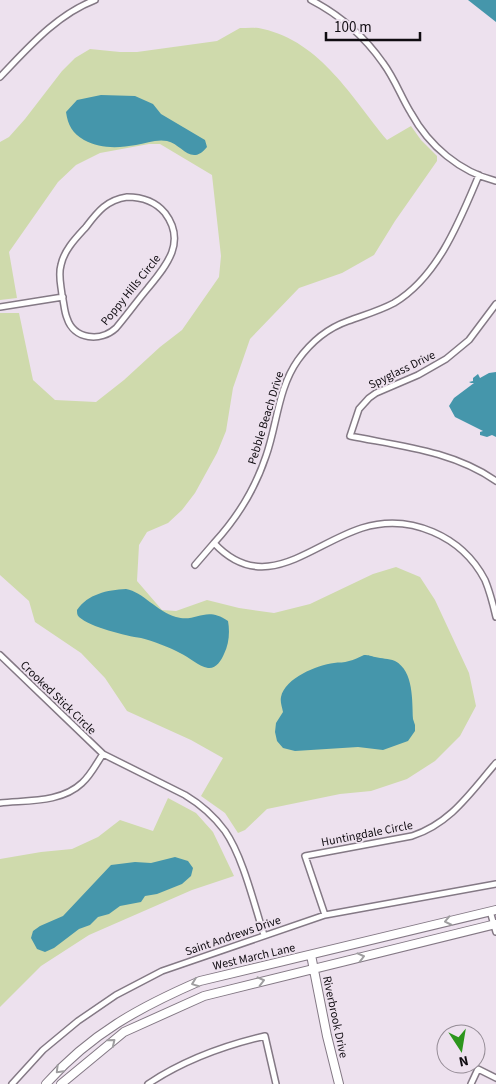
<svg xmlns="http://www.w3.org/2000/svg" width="496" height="1084" font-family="'Source Sans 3',sans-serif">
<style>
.green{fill:#cfdaac}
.water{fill:#4596ab}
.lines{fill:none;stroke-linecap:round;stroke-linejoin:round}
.street-casing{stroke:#847985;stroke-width:8}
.secondary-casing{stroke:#847985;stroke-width:10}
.street{stroke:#fff;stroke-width:5}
.secondary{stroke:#fff;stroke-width:8}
.oneway{stroke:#9f9ea0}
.labels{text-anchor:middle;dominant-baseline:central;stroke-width:4;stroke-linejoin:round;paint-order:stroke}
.street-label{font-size:12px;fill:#100c11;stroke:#ede1ee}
</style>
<rect width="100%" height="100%" fill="#ede1ee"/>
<!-- green -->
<path class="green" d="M240,28C247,28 256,27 263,29C321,42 352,98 387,140L411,126L421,140L437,156V161L395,221L374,255L342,273L299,288L250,339L233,388L226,431L217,453L195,493L182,510L168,523L147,532L139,545L137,581L162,610L176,611L207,600L239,608L274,613L310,604L373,574L396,567L420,577L435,600L469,673L476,706L460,736L435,761L407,779L371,791L340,794L267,809L245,830L238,833L225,813L201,796L223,758L191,740L127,711L105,678L81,653L35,622L29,601L0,575V313H19L33,380L55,400L96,402L124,380L160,347L182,330L219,277L221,256L212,175L160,144H149L100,153L76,165L58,182L9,252L17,298L0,300V142L9,137L25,119L62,71L75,58L90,49L120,52H137L217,41Z
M168,798L196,813L213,832L234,876L192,890L89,935L41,966L0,1007V859L41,852L72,849L98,837L120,820L153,831Z"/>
<!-- water -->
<path class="water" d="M468,0H496V22Z
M101,95L135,96L153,104L161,114L205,140L207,147C191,167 182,144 167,141C157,139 146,143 136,145C119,148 100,149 84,140C72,133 68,125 66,112L77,100Z
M496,372V437L492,435L487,437L480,435V432L483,431L455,417L449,406L454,398L474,383H471L469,382L473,381V378L478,374L480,378L489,373Z
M126,589C143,592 156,611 176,617C197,623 205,605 228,621C230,632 229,644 224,654C221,661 216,669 208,668C198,666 189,657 180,653C169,647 153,641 141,638C126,636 90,627 79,617C77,615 77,613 77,610C88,594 107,590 126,589Z
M364,655C369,655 371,656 375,657C382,659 388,658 395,661C414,671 412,701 413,719L415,725V731L408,741L383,750L358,747L295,751L283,748L277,741L275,732L276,723L283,712C282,707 280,702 281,697C285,678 317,665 334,663C339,662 344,663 349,661C354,660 359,657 364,655Z
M175,857L188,861L193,868L191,876L182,884L157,894L145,896L141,902L120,906L109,914L98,917L90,925L79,929L54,948L45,952L37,949L31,938L33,931L40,926L63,916L111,865L135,862L151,863Z"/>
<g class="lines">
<defs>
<path id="street" d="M311,0C340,15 364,36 383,63C395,79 401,97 411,113C429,146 460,172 496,181
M0,77C28,48 56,15 95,0
M479,175C460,220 438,277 394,303C379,311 364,315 348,321C328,328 311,342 298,360C278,388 277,425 266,456C255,489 237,518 214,543C264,597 311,544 362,528C410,513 462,536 485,580C490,592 493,604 496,617
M127,197C142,197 155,201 165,213C187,242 166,266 148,288C137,301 127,315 116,328C101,342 74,340 67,318C64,311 64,302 62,295C61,285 58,275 61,265C64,250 76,238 86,227C98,211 107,200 127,197Z
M496,304L469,340L446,359L418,375L376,393L369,398L359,409L350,436C400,446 453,451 496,481
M0,307L63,297
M195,565L214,543
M0,655L103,754L185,795C200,804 214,816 225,831C243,857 254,904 264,935
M0,803C27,800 61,803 82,783C91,775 96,764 103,754
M490,911L496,932
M325,915L305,856L412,836C451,823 470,793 496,763
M12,1084L43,1050L78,1021L116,995L162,971L325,915L496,884
M148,1084C184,1060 222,1046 265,1036L276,1084
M471,1084L478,1069L496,1078"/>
<path id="secondary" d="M311,955L327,1036L339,1084
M46,1084C90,1034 140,1007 200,981L496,910
M61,1084L124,1032L204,996L496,924"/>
</defs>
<!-- street casing -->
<use href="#street" class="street-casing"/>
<!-- secondary casing -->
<use href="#secondary" class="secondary-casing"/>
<!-- street -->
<use href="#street" class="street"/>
<!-- secondary -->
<use href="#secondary" class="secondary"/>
</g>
<!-- one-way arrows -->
<defs><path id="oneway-chevron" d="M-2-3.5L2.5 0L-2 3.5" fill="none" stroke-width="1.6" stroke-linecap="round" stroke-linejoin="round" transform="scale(1.25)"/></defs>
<g class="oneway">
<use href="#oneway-chevron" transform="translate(448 921) rotate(168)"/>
<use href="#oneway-chevron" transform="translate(361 957) rotate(-14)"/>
<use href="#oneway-chevron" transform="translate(261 981) rotate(-14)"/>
<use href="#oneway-chevron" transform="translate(195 983) rotate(159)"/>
<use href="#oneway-chevron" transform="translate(112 1042) rotate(-39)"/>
<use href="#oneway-chevron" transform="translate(59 1070) rotate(135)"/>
</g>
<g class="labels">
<!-- street labels -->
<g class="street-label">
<text transform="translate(131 290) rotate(-51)">Poppy Hills Circle</text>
<text transform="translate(402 370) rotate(-26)">Spyglass Drive</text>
<text transform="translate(266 418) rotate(-73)">Pebble Beach Drive</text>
<text transform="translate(58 698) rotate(44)">Crooked Stick Circle</text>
<text transform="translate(367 834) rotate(-11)">Huntingdale Circle</text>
<text transform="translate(233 936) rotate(-19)">Saint Andrews Drive</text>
<text transform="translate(254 957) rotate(-13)">West March Lane</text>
<text transform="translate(335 1017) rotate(78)">Riverbrook Drive</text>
</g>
</g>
<!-- north arrow -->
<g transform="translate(461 1049) rotate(168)"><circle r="24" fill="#ede1ee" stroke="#958c96"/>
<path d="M0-4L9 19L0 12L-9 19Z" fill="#2c951c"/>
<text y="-8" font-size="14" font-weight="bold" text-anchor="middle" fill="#100c11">N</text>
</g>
<!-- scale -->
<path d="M326 32v8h94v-8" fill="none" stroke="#100c11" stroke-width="2.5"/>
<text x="334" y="32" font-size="15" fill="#100c11" stroke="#ede1ee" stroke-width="4" paint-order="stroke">100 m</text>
</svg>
